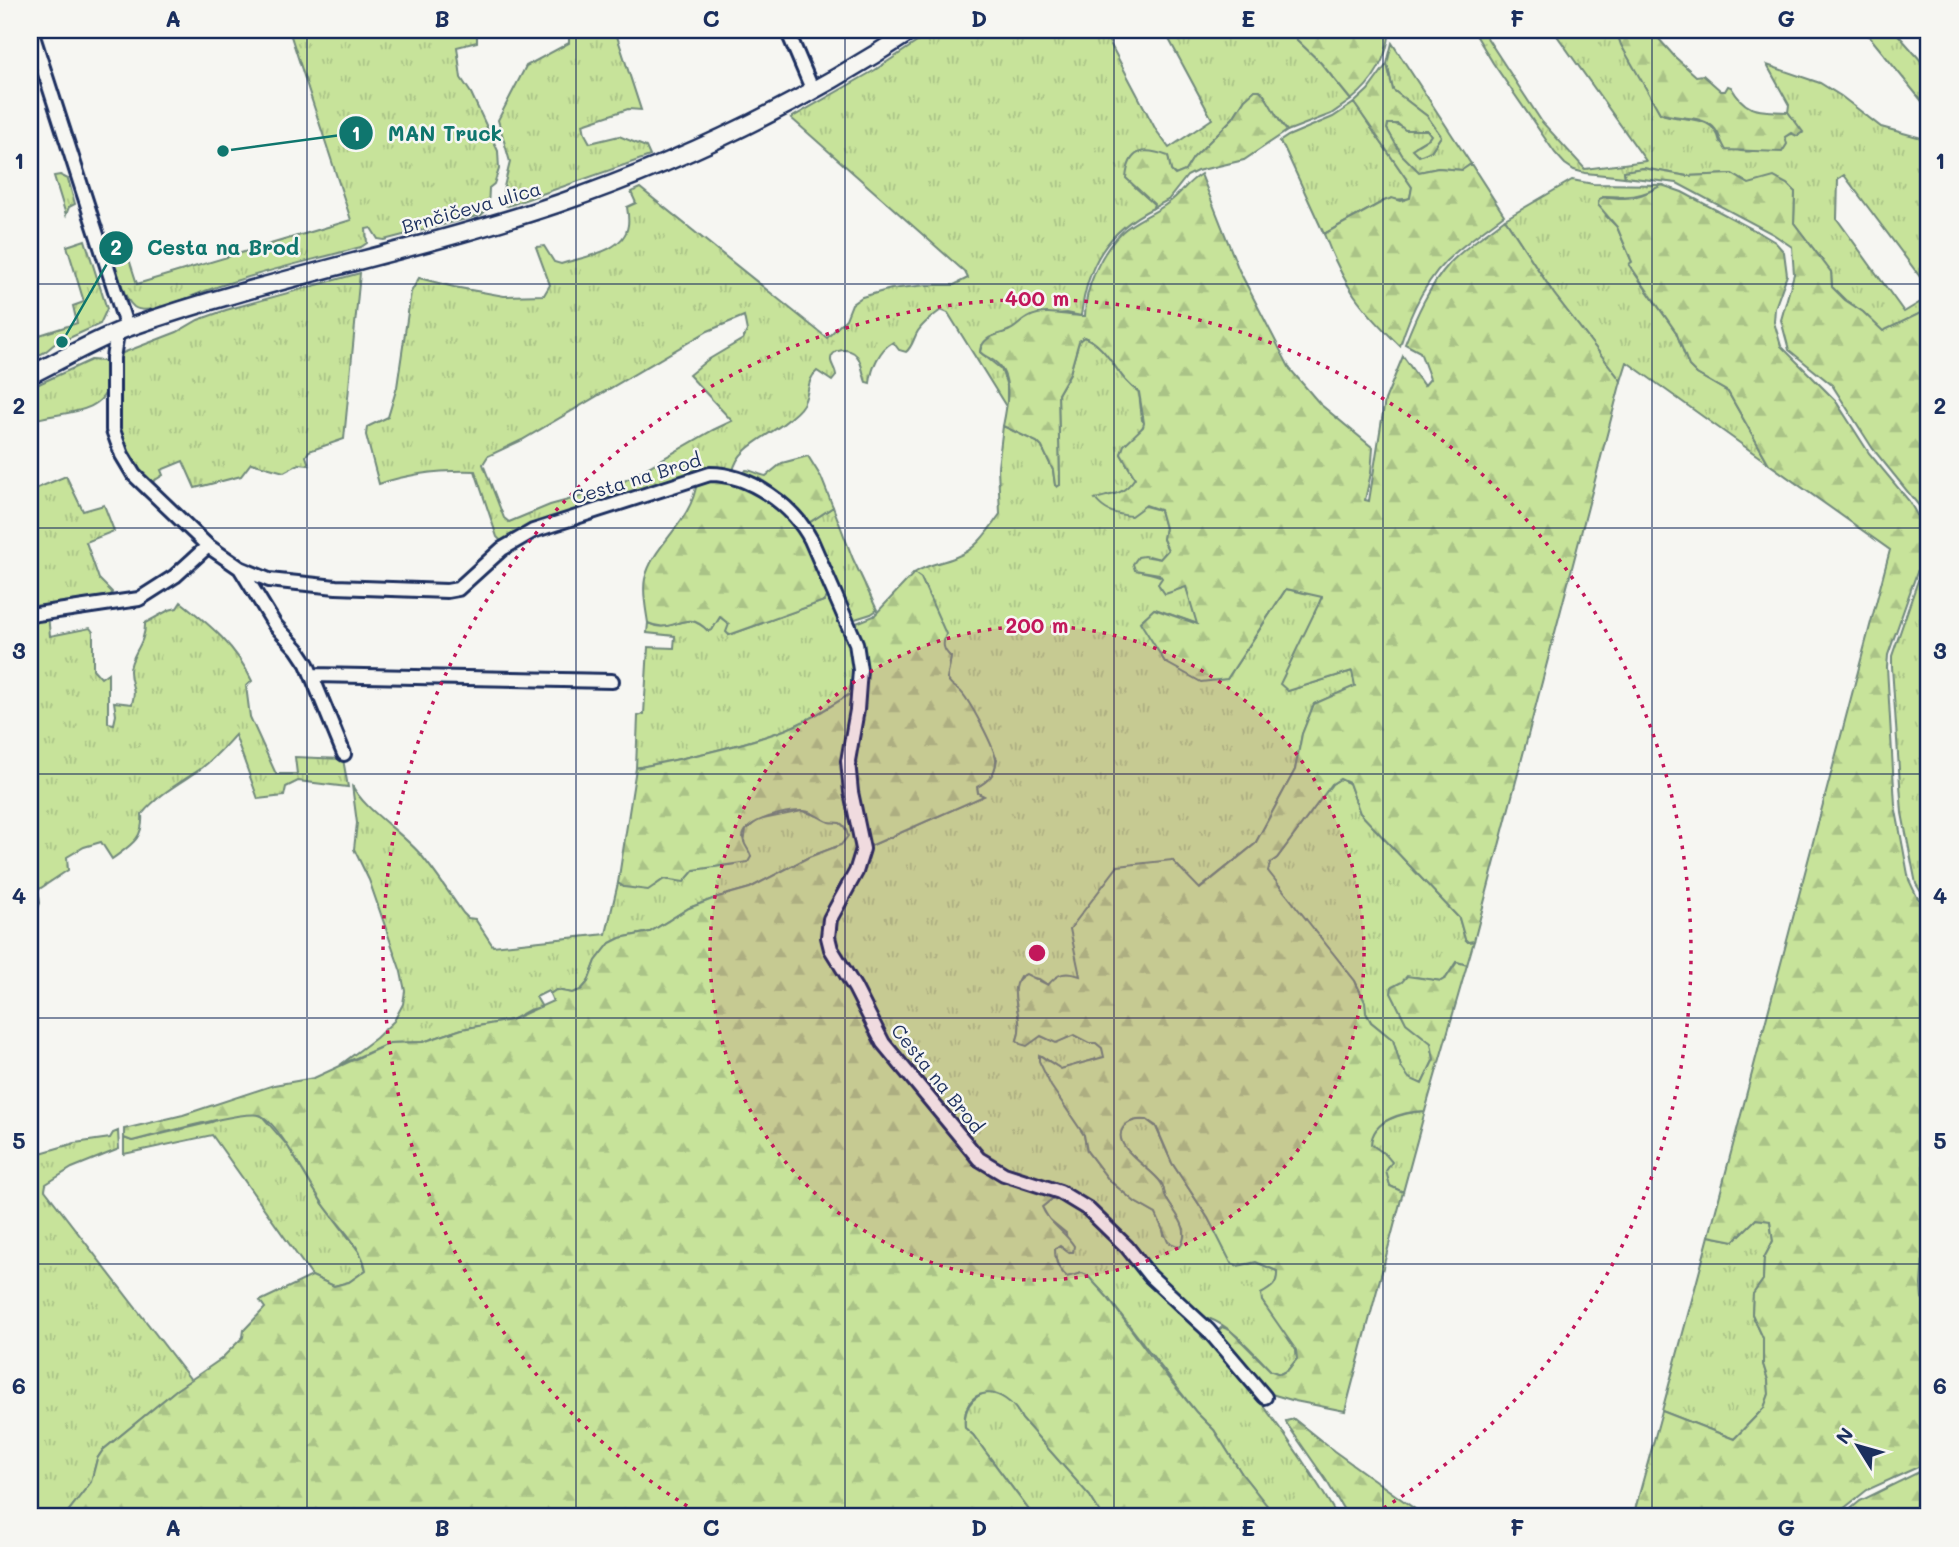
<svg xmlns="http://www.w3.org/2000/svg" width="1959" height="1547" font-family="Mali,sans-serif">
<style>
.grass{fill:url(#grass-tufts);stroke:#71897c;stroke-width:2;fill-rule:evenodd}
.forest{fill:url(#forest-firs);stroke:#71897c;stroke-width:2}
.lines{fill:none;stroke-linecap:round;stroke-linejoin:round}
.minor-casing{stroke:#1b2f5e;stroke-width:18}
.tertiary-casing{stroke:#1b2f5e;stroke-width:21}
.minor{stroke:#f6f6f2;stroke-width:12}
.tertiary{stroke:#f6f6f2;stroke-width:16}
.grid{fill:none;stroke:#1b2f5e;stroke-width:2;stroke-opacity:0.55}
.ring{fill:none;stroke:#c2185b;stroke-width:3.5;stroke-dasharray:3.5 7}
.labels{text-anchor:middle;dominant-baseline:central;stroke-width:5;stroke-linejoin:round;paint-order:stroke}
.street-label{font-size:19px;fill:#1b2f5e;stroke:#f6f6f2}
.centre{fill:#c2185b;stroke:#f6f6f2;stroke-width:3.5}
.ring-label{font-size:21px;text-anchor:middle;font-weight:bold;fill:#c2185b;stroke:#f6f6f2;stroke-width:5;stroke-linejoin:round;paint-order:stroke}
.leader{fill:none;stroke:#0f766e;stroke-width:2.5}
.callout-dot{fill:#0f766e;stroke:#f6f6f2;stroke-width:2.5}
.mark-label{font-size:21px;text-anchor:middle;font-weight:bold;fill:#fff}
.callout-label{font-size:21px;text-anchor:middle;font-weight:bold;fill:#0f766e;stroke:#f6f6f2;stroke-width:5;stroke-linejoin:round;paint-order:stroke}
.neatline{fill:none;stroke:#1b2f5e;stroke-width:2.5}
.grid-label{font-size:23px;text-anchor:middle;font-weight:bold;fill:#1b2f5e}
</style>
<defs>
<pattern id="grass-tufts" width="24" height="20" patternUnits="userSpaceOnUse" patternTransform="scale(1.75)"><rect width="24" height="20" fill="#c7e39a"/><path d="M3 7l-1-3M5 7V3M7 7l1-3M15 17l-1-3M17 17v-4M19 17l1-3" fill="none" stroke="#aac387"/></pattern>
<pattern id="forest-firs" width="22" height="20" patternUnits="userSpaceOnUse" patternTransform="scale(1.75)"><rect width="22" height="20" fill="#c7e39a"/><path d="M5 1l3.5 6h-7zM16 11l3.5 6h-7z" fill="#aac387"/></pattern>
</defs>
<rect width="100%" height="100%" fill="#f6f6f2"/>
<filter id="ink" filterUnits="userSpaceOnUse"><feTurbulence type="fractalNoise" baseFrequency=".0143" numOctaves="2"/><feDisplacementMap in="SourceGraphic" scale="14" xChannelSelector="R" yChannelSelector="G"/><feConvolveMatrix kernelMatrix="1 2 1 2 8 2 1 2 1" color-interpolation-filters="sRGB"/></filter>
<g filter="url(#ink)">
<!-- grass -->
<path class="grass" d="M289,30H485V33L477,34V42L457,47L461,78L471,93L498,151L499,169L494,184L489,188L488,209L481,215L384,240L378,239L371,228L366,229L367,243L361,247C310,261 256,272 205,291C189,297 149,317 134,307C122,298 115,261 111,247L115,241L122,237L137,284L351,220Z
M569,30H615L641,110L628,109L583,124L585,134L590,143L619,136L646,147L650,156L508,206L502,204L506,201L504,196L505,193L503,191L510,162L498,120L526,66L569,43Z
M935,30H1103L1156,130L1169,148L1212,119L1164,30H1292L1296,39L1321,63L1351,100L1331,114L1287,131L1267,102L1264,95L1245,99L1233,118L1193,158L1185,171L1176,175L1171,171L1169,161L1133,185L1154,204L1153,208C1107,231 1087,265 1081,316L1067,313L1031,316L1009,332L981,346L980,352L1001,369L1007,386V408L948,313L941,310C933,316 924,322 918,331C913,339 913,346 906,352L899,350L893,342C879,350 872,367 870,383L866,382C863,375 862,362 857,356C851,347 830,348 831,361C832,366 836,370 836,376L832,381L817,371C807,380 810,388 805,400C803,406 796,413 791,417C774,435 737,445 733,472L502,542L497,537L475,471C444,470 408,474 379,484L366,435L367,427L388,417L397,387L411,292L419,278L454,287L504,296L544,295L550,285L536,247L544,246L554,262L561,264C582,257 625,252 628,225C629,219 628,213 627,207L636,203L631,192L640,188L827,338L846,319L852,304L862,297L891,289L926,285H954L968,278L965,272L791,118L875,70ZM744,316L747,331L743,339L706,361L689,375L732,421L713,430L612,488L550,505L509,522L504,518L483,464L488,456L522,440L708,331Z
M1473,30H1482L1542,122L1585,169L1646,161L1553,30H1616L1660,113C1681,123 1714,112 1720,142C1761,168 1766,133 1802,133L1788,112L1789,105L1767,65L1820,83L1841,96L1881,127L1929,140V289L1844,175L1838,179L1837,219L1904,312L1929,297V309L1883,332L1863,312L1845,300L1832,287L1831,272L1794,223L1795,192L1749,184L1732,174L1687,176L1643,168L1624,171L1625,177L1585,173L1574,170L1565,164L1555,153L1493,63Z
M1864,30H1894L1929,70V110Z
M1392,43L1471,164L1463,170L1438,168L1419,172L1402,155L1387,129L1388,124L1392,123L1412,130H1427L1431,135L1429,138L1417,145L1431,151L1441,136L1427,116L1393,90L1387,64Z
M1354,103L1412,187L1410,198C1401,201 1394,198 1384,201L1324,234L1284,147L1279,142L1288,136L1333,117Z
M60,175L68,179L75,204L69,207L66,215L54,176Z
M1572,180L1593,184L1662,185C1639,198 1627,197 1603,196L1606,216L1617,227L1632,262L1629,265L1676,332L1689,366L1697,374L1728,392L1769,464L1627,362L1621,381L1554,294L1505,219Z
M85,240L107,309L100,324L65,340L63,337L45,352L30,360V338L77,323L73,306L84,302L67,246Z
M360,273L344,439L309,451L306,456L309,465L299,464L284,472L251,463L241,476L195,488L183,461L161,470L163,475L149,484C137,472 124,455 119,438C114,418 118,375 120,354L177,332L198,320L226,310Z
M1083,337C1109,345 1117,379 1139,392L1142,420L1145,423C1139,436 1125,440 1121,454L1135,478C1127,490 1121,494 1106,496L1160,510L1165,528L1163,539L1168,550L1160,559L1149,556L1144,572C1159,574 1171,581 1186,586L1198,624L1155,609L1141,621L1165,662L1227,679L1286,589L1322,596L1288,691L1352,671L1356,686L1314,704L1302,734L1295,770L1255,844L1199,889L1172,860L1081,976L1048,985L1039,979L1020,976C1007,997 1026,1017 1017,1040L1041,1036L1056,1042L1074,1035L1089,1043H1096L1102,1048L1105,1057L1061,1069L1040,1055L1084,1135L1087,1151L1109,1180L1135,1202L1156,1214L1161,1221L1164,1235L1184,1229C1178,1218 1169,1206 1165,1195C1163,1191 1164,1187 1162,1184C1155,1170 1110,1147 1122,1129C1128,1120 1137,1119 1147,1120L1156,1127L1172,1163L1208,1218L1220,1239L1225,1252L1249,1264L1256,1262L1277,1271C1278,1284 1272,1288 1261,1295L1296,1350L1297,1359L1288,1370L1280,1374L1271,1371C1253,1352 1233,1327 1208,1318L1205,1320L1162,1282L1089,1203L1057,1185L1024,1177L984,1159L886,1042L840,960L832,936L833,923L868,847L983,796L978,793L977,787C990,780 995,773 997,759L947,679L951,657L945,652L921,578L914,573C930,563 940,564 956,557C976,550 988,531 1000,514L998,467L1003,426L1037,442L1042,447L1053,470L1055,485H1060L1058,394L1070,373L1079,341Z
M91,360L104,361C108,368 109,374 108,382C106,417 55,411 30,421V388Z
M66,476L83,511L104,505L114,531L86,542L99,579L112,592L110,600L30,612V479L33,490Z
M833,507L853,559L877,610L871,614L852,620L807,524Z
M1929,534V905L1916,884L1902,813L1892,667V656L1925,560Z
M829,595L854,649L855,691C831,706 805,723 779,732C733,748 684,758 636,768L638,716L644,714L648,647L674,648L675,636L647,633L648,623C675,636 683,606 708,631L712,630L720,617L729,624V635L824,601Z
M181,602C210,625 236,646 252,681L246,686L250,717L276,774H297L295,757L343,759L348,787L298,781L286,787L284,796L258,799L235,735C223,748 213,760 199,770C178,784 159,794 142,814C144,839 131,845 112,859L101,842L84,847L67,857L68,870L38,890L40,903L38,908L30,912V617L48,614L50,636L90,628L93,632V669L101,678L108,673V723L114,724L116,715L114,702L132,704C137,687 130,686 130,671C130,655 146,644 145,623L169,610L177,608Z
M1340,779L1349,783L1360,813L1459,918L1465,939L1468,942L1474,941L1467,965L1456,962L1446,978L1441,981L1416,977L1398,984L1431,1043L1434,1059L1422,1084L1409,1079L1401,1067L1393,1040L1371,1022L1366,1013L1365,1002L1355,981L1267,872L1270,863L1277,858L1332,784Z
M352,785C363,809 402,832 421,855C436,873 449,893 463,913L468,918L475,919L493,946L606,934L618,883L624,887L654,886L664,879L676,881L688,877L693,871L700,868L737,864L744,844L746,830L758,820L802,811L840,823L845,827L849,837L841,845L809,857L750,888L718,897L689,908L650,932L620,938L610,943L596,961L588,982L581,990L572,993L556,990L550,994L548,991L536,997L542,1007L529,1010L511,1020L462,1029L423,1042L390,1043L340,1065L376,1038L394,1021L403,1004L405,991L401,972L369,880L354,849L357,823Z
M1425,1111L1403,1192L1390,1186C1386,1171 1377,1160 1372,1146C1363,1121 1408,1112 1425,1111Z
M252,1113L262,1116L287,1145L321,1201L360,1253L366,1270L349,1282L334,1286L312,1276L212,1135L124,1154V1138L132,1141L212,1122L226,1116Z
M118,1131L119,1149L72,1168L46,1184L45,1190L191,1380L176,1390L103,1450L97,1459L91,1482L64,1517H30V1156L75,1143L110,1138L113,1133Z
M1057,1195L1091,1216L1201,1331V1336L1205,1340H1209C1260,1397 1299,1451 1338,1517H1276L1242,1474L1214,1430L1196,1412L1108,1298L1087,1275L1082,1273L1067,1277C1058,1269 1055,1261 1055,1249L1060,1246L1068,1252L1066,1233L1049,1219L1042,1207Z
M1756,1219L1770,1220L1773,1241L1764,1258L1763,1280L1753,1294L1752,1314L1763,1338V1364L1768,1380L1769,1394L1764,1408L1734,1439L1662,1411L1709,1236L1734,1241Z
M989,1392C1005,1395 1016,1405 1022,1419L1090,1496L1103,1517H1034L973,1435L965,1428C963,1411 971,1395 989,1392Z"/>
<!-- forest -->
<path class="forest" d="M1292,30H1390C1387,58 1374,82 1351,100L1321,63L1296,39Z
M1616,30H1651L1675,57L1696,76L1703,75L1721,91H1725L1728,86L1731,87C1747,115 1760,110 1788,112L1803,132L1797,136L1791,133L1785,137L1787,144L1782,152L1726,150C1721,143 1720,135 1715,129C1704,114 1676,120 1660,113L1621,45Z
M1387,64L1393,90L1427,116L1441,136L1431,151L1419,156L1412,149L1429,138L1431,135L1427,130H1405L1398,124H1388L1387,129L1402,155L1419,172L1438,168L1462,170L1471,164L1504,215C1488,227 1471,239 1456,252C1428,274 1410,313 1400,346C1359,306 1345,288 1324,234L1384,201L1392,198L1401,201L1410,198L1412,187L1354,103L1368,90Z
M1255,90H1260C1271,102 1276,119 1287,131L1244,160L1197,171L1187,176L1168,200L1153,208L1154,204L1126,178C1129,149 1143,147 1168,156L1171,171L1175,175L1185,171L1193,158L1233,118L1245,99Z
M1643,168L1687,176L1732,174L1749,184L1774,177L1787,184L1795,192L1794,223L1831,272L1832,287L1845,300L1863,312L1883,331L1929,309V514L1920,507L1873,449L1832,385L1789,350L1781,320L1794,274L1792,247L1773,234L1677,183L1625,177L1624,171Z
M1201,174L1239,270L1290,369L1320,404L1373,448L1371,473L1365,500L1369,501L1385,400L1403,356L1424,386L1430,379L1420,352L1405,344C1416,316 1429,286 1450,263C1465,247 1487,233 1505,219L1554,294L1621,381L1474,941L1468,942L1465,939L1459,918L1360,813L1349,783L1340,779L1332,784L1277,858L1270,863L1268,871L1355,981L1365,1002L1366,1013L1371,1022L1393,1040L1401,1067L1409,1078L1422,1084L1434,1059L1431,1043L1406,1023L1391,993L1392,987L1402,982L1407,976L1441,981L1446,978L1457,962L1467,965L1425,1111C1403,1112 1373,1119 1371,1144L1386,1155L1392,1162L1386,1171L1390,1186L1403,1192L1345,1411L1295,1401L1268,1393L1216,1333L1222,1327L1230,1330L1271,1371L1280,1374L1288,1370L1297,1359L1296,1350L1262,1301L1261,1294C1272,1288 1278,1284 1277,1271L1256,1262L1238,1266L1231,1263L1208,1218L1172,1163L1156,1126L1147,1120C1137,1119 1129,1120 1123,1128C1110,1147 1153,1169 1161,1183C1164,1187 1164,1193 1166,1198C1175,1214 1192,1229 1180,1247L1168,1242L1156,1214L1135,1202L1109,1180L1087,1151L1084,1135L1051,1086L1039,1061V1055L1061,1069L1104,1057L1102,1048L1096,1043H1089L1074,1035L1056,1043L1041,1036L1027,1046L1020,1044L1017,1040C1027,1016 1001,985 1026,974L1048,985C1058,973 1065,971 1080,976L1070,929L1118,866L1172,860L1200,889L1255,844L1295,770L1302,734L1314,704L1355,686L1352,671L1288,691L1280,684L1322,597L1286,589L1227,679L1201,682L1165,662L1140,622L1154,609L1197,624L1186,587L1165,594L1158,584L1162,578L1159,574L1135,570L1133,564L1138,557L1144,556L1160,559L1168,550L1163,539L1165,528L1160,510L1146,505L1131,516C1115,514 1105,512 1095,499C1115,493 1122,496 1135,478L1121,454L1124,445L1143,427L1144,423L1139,392C1117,379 1109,346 1084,337L1079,341L1070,373L1058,394L1060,485L1057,487L1055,485L1053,470L1042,447L1037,442L1003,426C1007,407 1014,375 994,361C989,357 985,357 980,352C983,334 999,336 1010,330C1017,327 1022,320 1029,317C1047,308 1068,317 1085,316C1085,287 1101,252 1122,232C1135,220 1154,214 1168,203C1181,194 1187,182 1201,174Z
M1662,185L1682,192L1760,233L1775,242L1784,252L1787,275L1775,308L1774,322L1781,346L1835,400L1869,453L1909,501L1924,527L1925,537L1922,558L1888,655L1887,667L1895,805L1909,880L1917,897L1925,905L1929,924L1926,945L1929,1010V1110L1923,1152L1925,1230L1921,1285L1922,1298L1929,1307V1462L1867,1490L1833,1517H1633L1662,1411L1734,1439L1764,1408L1769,1394L1768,1380L1763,1364V1338L1752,1314L1753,1294L1763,1280L1764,1258L1773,1241L1770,1221L1756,1219L1734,1241L1709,1236L1890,550L1769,464L1728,392L1697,374L1689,366L1676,332L1629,264L1632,262L1617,227L1598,205L1599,199C1607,195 1613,198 1622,198C1636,199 1650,192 1662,185Z
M808,456L821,477L833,507L807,524L743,476L746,470C752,470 759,475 766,476L782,463Z
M704,479L738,482L781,507L804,534L829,595L824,601L729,635L726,632L729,624L720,617L712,630L708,631C684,606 675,636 648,623C646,609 642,592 645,579C653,543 692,524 697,481Z
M914,573L921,578L946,634C942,644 943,650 951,657L947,679C951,685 953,686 959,690C968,697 997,751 996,762C995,775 988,781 977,787L978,793L984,796L868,847L855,794L851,760L862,709L854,624L874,616Z
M855,691L845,746L860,843L855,867L829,908L825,924L827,953L831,963L971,1156L1057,1195L1042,1207C1048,1223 1065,1231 1074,1246L1073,1252H1068L1060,1246L1055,1249C1055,1262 1058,1269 1067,1277L1082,1273L1087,1275L1108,1298L1155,1362L1196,1412L1214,1430L1242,1474L1276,1517H1103L1090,1496L1022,1419C1005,1383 960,1384 965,1428L973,1435L1034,1517H759C747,1506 735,1507 722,1517H64L91,1482L97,1459L103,1450L176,1390L221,1359L243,1337L244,1330L265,1308L260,1301L312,1276L334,1286L349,1282L366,1270C361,1243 334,1222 320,1199C307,1180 280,1126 262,1116C247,1108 154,1136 132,1141L124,1138V1129L183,1115L274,1085L314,1078L390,1043L423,1042L462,1029L511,1020L553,1001L550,994L556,990L572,993L581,990L588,982L596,961L610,943L620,938L650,932L689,908L718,897L750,888L809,857L841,845L848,836C847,832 845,825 840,823C836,822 832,823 829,822C820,819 814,812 804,811C789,810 745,819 743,837C743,845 750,850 751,857L748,862L694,870L684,882L664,879L648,890L624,887L618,883L636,768C684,758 733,748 779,732C805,723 831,706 855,691Z
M1294,1419L1334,1451L1426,1517H1348L1326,1480L1287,1424L1286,1421Z
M1929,1467V1517H1841L1860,1501Z"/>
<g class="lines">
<defs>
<path id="minor" d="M31,30L127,328
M787,30L813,91
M117,333L113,358V430L122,455L134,475L208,546L240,568L269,580L336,587L447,591L458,589L502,549L533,531L710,474C749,474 793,505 811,540L856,643L860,670L857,710L848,761L851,792L863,849L856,872L830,919L828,937L831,949L855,988L883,1043L979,1159L1004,1174L1060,1192L1088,1209L1127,1247L1150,1276L1208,1330L1265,1397
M240,568L275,625L297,649L307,664L344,754
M30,615L139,599L175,576L208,546
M313,675L612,681"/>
<path id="tertiary" d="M30,375C63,359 96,339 130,327C270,278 417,251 557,204C683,161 802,103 913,30"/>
</defs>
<!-- minor casing -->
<use href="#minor" class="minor-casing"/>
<!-- tertiary casing -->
<use href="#tertiary" class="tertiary-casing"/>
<!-- minor -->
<use href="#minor" class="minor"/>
<!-- tertiary -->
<use href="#tertiary" class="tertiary"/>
</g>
</g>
<!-- grid -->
<path class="grid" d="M307,30V1517M576,30V1517M845,30V1517M1114,30V1517M1383,30V1517M1652,30V1517M30,284H1929M30,528H1929M30,774H1929M30,1018H1929M30,1264H1929"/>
<!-- distance rings -->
<circle cx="1037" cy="953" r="327" fill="#c2185b" fill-opacity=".12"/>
<g class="ring">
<circle cx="1037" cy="953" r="327"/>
<path d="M705 1517A654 654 0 1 1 1369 1517"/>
</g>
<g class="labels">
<!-- street labels -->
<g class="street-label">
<text transform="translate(471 207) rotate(-16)">Brnčičeva ulica</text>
<text transform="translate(636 478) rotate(-17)">Cesta na Brod</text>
<text transform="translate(938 1078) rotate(51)">Cesta na Brod</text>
</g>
</g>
<circle cx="1037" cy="953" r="10" class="centre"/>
<g class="ring-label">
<text x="1037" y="306">400 m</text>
<text x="1037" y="633">200 m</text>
</g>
<!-- callouts -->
<path class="leader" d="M223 151L356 133M62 342L116 248"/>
<g class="callout-dot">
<circle cx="223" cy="151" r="7"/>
<circle cx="62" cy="342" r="7"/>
<circle cx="356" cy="133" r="18"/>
<circle cx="116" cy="248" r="18"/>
</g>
<g class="mark-label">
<text x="356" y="141">1</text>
<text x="116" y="255">2</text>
</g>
<g class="callout-label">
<text x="445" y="141">MAN Truck</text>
<text x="223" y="255">Cesta na Brod</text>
</g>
<!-- margin -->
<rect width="1959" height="1547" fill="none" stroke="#f6f6f2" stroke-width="77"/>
<!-- north arrow -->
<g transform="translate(1858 1446) rotate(307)" stroke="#f6f6f2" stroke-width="5" paint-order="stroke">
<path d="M0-5L12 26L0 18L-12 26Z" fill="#1b2f5e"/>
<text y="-10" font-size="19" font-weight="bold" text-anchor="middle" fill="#1b2f5e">N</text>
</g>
<rect x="38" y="38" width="1882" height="1470" class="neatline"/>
<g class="grid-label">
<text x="173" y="27">A</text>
<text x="442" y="27">B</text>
<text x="711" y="27">C</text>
<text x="979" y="27">D</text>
<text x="1248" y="27">E</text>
<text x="1517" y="27">F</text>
<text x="1786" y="27">G</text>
<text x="19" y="169">1</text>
<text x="1940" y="169">1</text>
<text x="19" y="414">2</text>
<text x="1940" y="414">2</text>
<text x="19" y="659">3</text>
<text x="1940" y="659">3</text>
<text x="19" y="904">4</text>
<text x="1940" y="904">4</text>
<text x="19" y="1149">5</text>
<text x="1940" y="1149">5</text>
<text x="19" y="1394">6</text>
<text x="1940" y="1394">6</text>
<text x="173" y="1536">A</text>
<text x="442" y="1536">B</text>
<text x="711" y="1536">C</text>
<text x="979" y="1536">D</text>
<text x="1248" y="1536">E</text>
<text x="1517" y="1536">F</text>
<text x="1786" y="1536">G</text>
</g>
</svg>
